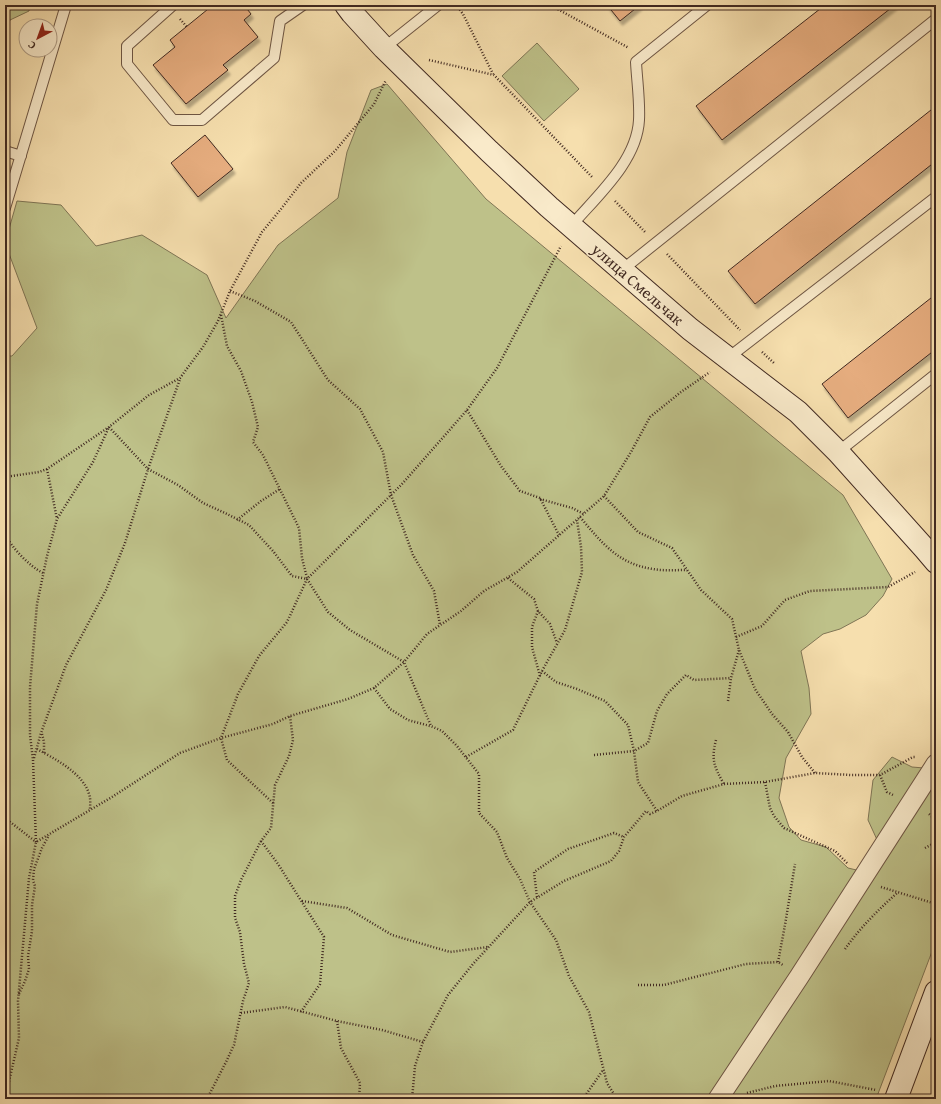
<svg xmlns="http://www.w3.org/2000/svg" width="941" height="1104" font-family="'Gentium Book Plus',serif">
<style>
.green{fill:#bec189;stroke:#7f7555}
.building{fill:#e6ad7f;stroke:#402921;filter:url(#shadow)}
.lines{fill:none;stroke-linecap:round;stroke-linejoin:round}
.lane-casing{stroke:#6e5644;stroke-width:12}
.street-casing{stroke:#6e5644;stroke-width:21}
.secondary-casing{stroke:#402921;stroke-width:24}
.path{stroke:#402921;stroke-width:2.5;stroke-dasharray:1 2;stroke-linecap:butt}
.lane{stroke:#f9eaca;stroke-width:10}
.street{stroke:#f9eaca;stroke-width:19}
.secondary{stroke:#f9eaca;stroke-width:22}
.labels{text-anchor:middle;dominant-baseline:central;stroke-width:3.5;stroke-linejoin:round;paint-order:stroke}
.street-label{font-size:16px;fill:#402921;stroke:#f9eaca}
</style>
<defs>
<filter id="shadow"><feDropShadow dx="2.5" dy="4.5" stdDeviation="1" flood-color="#0004"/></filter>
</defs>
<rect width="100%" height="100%" fill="#f6dfae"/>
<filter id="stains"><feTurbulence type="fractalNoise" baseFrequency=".005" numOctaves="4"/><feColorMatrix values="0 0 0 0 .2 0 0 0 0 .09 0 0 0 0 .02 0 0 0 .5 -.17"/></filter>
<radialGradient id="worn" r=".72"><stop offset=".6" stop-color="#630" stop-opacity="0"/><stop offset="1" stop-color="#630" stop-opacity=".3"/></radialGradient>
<!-- green -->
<path class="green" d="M5,5H30L29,11L10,20L5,34Z
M537,43L579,89L544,121L502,76Z
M387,84L486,199L843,495L892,579L883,596L866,615L840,629L823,634L801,651L809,688L811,714L786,758L779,798L789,827L801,840L826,847L848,868L869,873L884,855L868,820L873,780L892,757L912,767L936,769V941L876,1099H5V356H12L37,328L5,243L17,201L61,205L96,246L142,235L207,275L226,318L278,245L338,198L347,152L371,90Z"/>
<!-- building -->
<path class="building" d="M213,5H244L251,14L244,20L258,37L223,65L228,70L186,104L153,65L175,47L170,40Z
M607,5H640L620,21Z
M825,5H895L722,140L696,106Z
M936,106V161L755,304L728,271Z
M205,135L233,169L198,197L171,163Z
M5,162L9,163L5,179Z
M936,294V349L848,418L822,384Z"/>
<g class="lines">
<defs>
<path id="lane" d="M173,5L127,46V64L173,120H202L274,58L280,21L303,5
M384,48L438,5
M5,151L21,156
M5,208L66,5
M571,226C597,196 637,161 639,120C640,101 637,81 636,62L707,5
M622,270L936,19
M728,358L936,197
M838,452L936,374"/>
<path id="street" d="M718,1099L799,977L936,764"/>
<path id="secondary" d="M346,5L352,13L384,48L489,151L549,207L690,329L798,412L838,452L925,549L936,562
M896,1099L936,992"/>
</defs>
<!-- lane casing -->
<use href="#lane" class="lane-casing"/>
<!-- street casing -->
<use href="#street" class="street-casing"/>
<!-- secondary casing -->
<use href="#secondary" class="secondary-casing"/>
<!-- path -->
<path class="path" d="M456,5L463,14L493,74
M550,5L629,48
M180,19L187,27
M429,60L494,75L592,177
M615,201L645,232
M667,254L740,330
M230,291L255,301L291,322L328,380L360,409L383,452L391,495L413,555L434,591L440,625
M221,315L227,346L241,371L252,402L258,427L253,442L263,455L299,528L302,558L307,578
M762,352L774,363
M467,410L501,466L520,491L540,498L559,535
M47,469L57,519
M5,477L39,472L47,469L109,427L149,395L180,378L203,347L218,321L230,291L262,232L281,209L301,183L335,151L374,104L386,80
M604,496L638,532L672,548L701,590L732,619L739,650L755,689L772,714L788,732L802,757L815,773
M540,499L572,508L584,514
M580,517C602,543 618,564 653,569C664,571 676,570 687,570
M237,520L261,501L280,489
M5,534C12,548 29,566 43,573
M508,578L534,599L538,611L550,624L557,643
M538,611L532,627V647L540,676
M736,637L762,626L785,600L810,591L888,587L915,572
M542,671L556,682L577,689L605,701L628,725L634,751L638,782L657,811
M374,688L390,709L408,720L430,726
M728,701L731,678L739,650
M42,734L44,742V753
M716,740C711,759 714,767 724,784
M37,749C55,759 83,773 89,794C91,799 90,805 90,810
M594,755L634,751L648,743L657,711L667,694L686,675L694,680L731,678
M466,757L513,730L542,671L565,630L582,572L581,547L577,520
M34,758L41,733L66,665L106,590L125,543L148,469L180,379
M880,775L887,792L893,795
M765,782L770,808L774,816L784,828L835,851L848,864
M273,803L227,760L221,738L238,694L259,656L287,622L307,579L403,483L467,410L497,368L561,246
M929,814L936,820
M5,818L36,842
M261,841L278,864L324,937L320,984L301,1012
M36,842L33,760L30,735V687L37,604L47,556L57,519L93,462L109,427L148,469L178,485L203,503L225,513L249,525L273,551L292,576L307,579L328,612L350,630L404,662L427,634L461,611L484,591L517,572L604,496L631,452L650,417L681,392L710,372
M925,848L936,842
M881,887L936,904
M537,897L534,872L568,849L614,833L624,837
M302,901L347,908L392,935L450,952L488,947
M845,949C860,928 878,910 897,893
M778,962L785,925L795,864
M638,985H664L746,964L778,962L783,965
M19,994L25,981L29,969L28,956L32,931V905L35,886L33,880L34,869L42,848L49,835
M241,1013L285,1007L337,1021L382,1030L423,1042
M337,1021L341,1048L360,1083L359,1099
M747,1093L775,1086L829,1081L876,1090
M5,1099L19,1038L18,1001L29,878L36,842L112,797L180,753L221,738L273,724L290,716L348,699L374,688L404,662L431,726L442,731L457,746L479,774V813L497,832L507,858L520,879L530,902L556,940L569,976L589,1012L607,1083L617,1099
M207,1099L226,1062L234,1045L243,1001L249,983L244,964L240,932L235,918V896L241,880L261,841L271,828L275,785L289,756L293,740L290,716
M412,1099L415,1066L423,1042L448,995L473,964L530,902L564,881L611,861L619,851L624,837L646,811L650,814L657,811L682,796L724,784L765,782L815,773L851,775H880L913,757H916
M583,1099L603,1070"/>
<!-- lane -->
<use href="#lane" class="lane"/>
<!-- street -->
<use href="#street" class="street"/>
<!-- secondary -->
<use href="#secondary" class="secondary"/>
</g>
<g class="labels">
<!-- street labels -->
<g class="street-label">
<text transform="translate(638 284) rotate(41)">улица Смельчак</text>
</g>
</g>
<!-- margin -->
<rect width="941" height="1104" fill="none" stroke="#f6dfae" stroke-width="20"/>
<rect x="6" y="6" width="929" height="1092" fill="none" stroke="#402921" stroke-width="2"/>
<rect x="10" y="10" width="921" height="1084" fill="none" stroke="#402921"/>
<!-- north arrow -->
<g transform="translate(38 38) rotate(221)"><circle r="19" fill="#f9eaca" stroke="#af9d86"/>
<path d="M0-3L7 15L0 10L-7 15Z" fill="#8f2418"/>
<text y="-6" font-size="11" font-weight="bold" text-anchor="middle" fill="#402921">С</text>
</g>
<rect width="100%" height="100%" filter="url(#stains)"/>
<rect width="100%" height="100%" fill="url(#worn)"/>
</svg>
